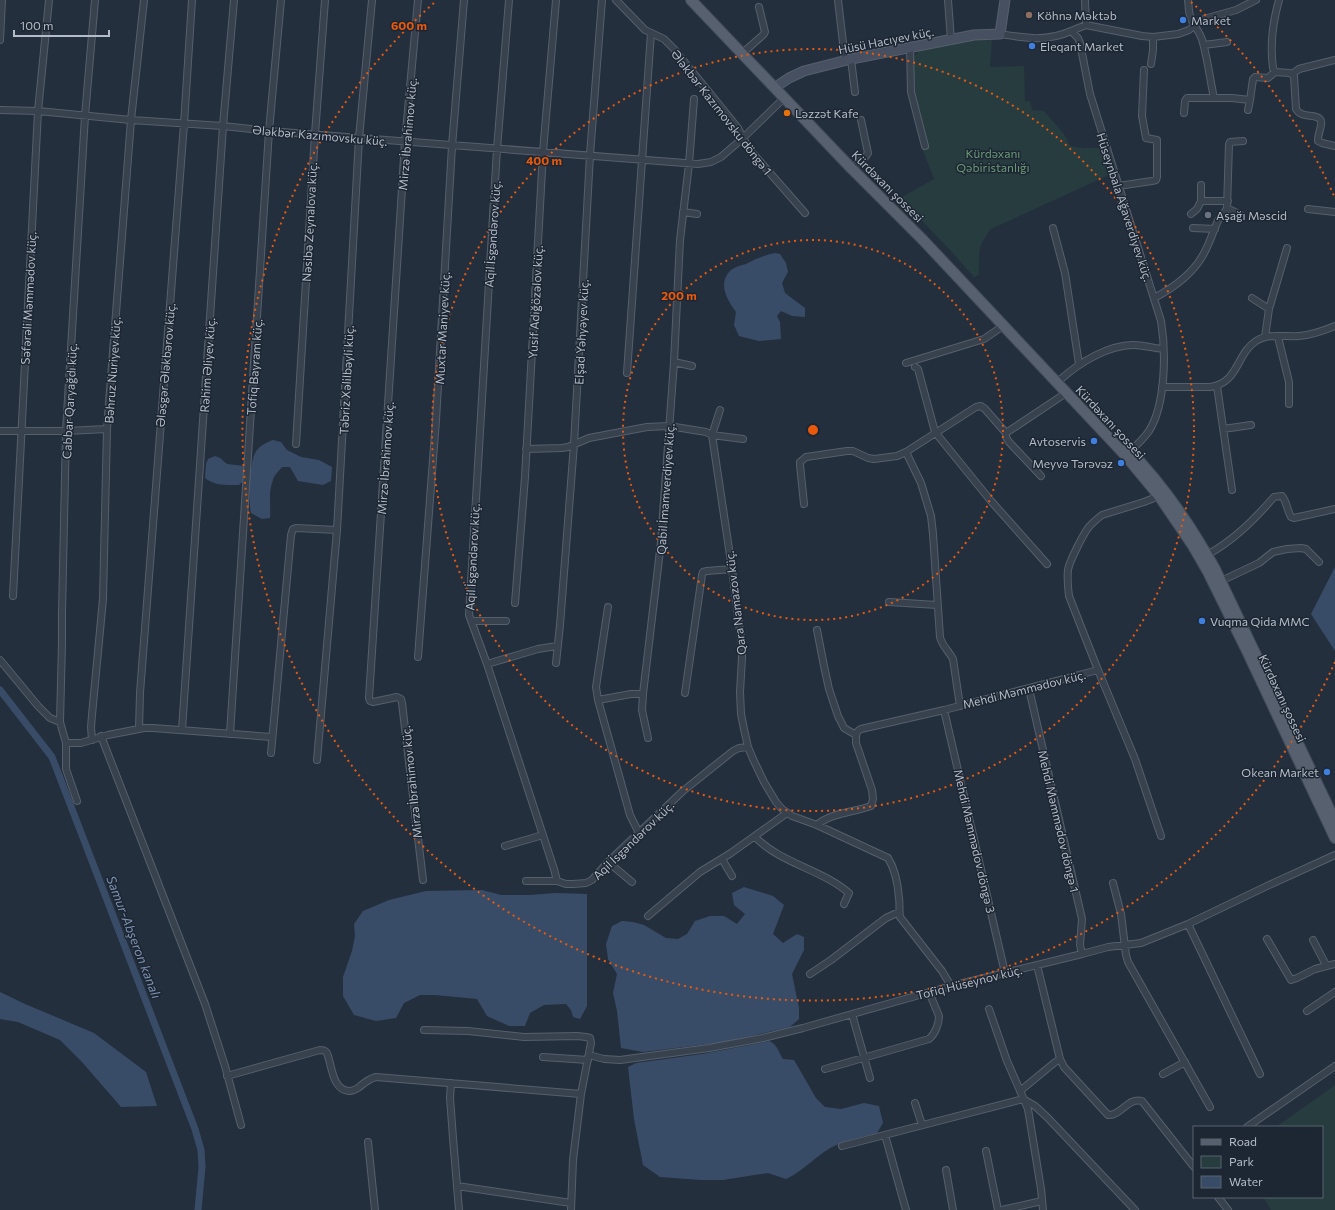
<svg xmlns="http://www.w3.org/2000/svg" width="1335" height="1210" font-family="Commissioner,sans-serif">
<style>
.green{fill:#263c3f}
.water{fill:#394c67}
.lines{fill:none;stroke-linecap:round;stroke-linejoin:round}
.canal{stroke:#394c67;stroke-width:7}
.street-casing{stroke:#565f6c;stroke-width:8}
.secondary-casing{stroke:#565f6c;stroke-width:11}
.primary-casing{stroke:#414a57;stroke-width:12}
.street{stroke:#38414e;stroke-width:6}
.secondary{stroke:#465061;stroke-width:9}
.primary{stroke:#56606e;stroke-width:10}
.ring{fill:none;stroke:#e8590c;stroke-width:2;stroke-dasharray:2 4}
.education-dot{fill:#8d6e63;stroke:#1d2633;stroke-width:1.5}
.shop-dot{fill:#3f7fe0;stroke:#1d2633;stroke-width:1.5}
.food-dot{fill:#e8710a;stroke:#1d2633;stroke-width:1.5}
.worship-dot{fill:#6b7280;stroke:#1d2633;stroke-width:1.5}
.labels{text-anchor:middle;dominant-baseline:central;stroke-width:3;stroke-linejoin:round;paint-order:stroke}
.poi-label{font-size:12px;fill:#b4bcc9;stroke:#1d2633;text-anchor:start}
.street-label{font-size:12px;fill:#b4bcc9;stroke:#1d2633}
.park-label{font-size:12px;fill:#6b9a76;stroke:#1d2633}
.water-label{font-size:13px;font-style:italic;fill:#7c92b1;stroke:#1d2633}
.centre{fill:#e8590c;stroke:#1d2633;stroke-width:2}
.ring-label{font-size:12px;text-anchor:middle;font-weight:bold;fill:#e8590c;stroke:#1d2633;stroke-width:3;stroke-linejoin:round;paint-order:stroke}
</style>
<rect width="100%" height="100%" fill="#242f3e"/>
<!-- green -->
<path class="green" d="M984,39L992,40L990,67L1024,66L1025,101H1030L1032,110L1044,111L1064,134L1070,146L1083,148H1101L1109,175L991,229C977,246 979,254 979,275L974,277L950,250L900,198L934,179L922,148L928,146L916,101L913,82L914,56L920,49Z
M1335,1085V1210H1271L1263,1197H1322V1127H1276Z"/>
<!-- water -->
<path class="water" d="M775,253L780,254L786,263L788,272L782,283L785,293L805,308V317L792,316L781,311L777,316L780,322L781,339L759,341L739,336L734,325L736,312C727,300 717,283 731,270C735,267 741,265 746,264C755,259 765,255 775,253Z
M273,440L281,442L287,450L301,457L319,460L332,467L331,481L323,485L298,481L290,467H282C279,471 274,475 273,480C268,492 271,505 270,518L262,519L251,513C248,501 249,459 257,450C261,445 267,442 273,440Z
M215,456L220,458L227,464L244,466V480L239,485C227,485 215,486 205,478L206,464L208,459Z
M1335,567V651L1311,614Z
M744,887L773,896L784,905L773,934L783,943L797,934L804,937V950L792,974L799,1008V1019L790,1027L725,1042L643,1052L621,1048L617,1011L613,993L617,974L608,959L606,944L612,926L622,921L633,922L644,925L666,938L678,939L687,934L695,921L710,916H724L737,924L745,914L734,905L732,893Z
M482,890L501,895H529L556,893L587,894V1006L580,1019L573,1017L571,1010L566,1004L544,1005L530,1013L525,1026H509L487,1016L477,999L435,995H420L404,1003L396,1018L376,1021L354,1015L343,996V977L352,951L355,936L354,924L363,911L389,900L426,891Z
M0,992L25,1004L94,1033L146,1072L157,1106L121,1107L82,1062L60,1040L18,1022L0,1019Z
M770,1041C778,1046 778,1051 783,1059L794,1060L816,1098L825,1107L841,1109L864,1103L879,1106L883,1123L877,1133C860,1138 839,1141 824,1152C811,1161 801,1172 786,1179L768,1173L723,1180H701L660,1177L643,1165L634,1119L628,1067L636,1063L702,1054Z"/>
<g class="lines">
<!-- canal -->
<path class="canal" d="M0,690L52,757L195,1129L201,1150L202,1167L198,1210"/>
<defs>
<path id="street" d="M418,0L405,142L369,698L370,701L373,702L397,697L401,699L402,703L423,880
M509,0L497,149L469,615L487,664L554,869L557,881L566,884H573L586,883L592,880L608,862L683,791L733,751L739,748L748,747
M616,0L645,30L664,39L674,49L738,128L749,149L805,213
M838,0L845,60
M948,0L951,40
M1085,0L1086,25
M1188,0C1189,6 1188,12 1191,18C1194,27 1201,33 1203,43C1208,61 1210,80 1214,98
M1279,0C1273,21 1270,46 1273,68L1275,72L1290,73L1294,76L1296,109C1302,119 1314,113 1320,119C1324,123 1317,135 1318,141L1322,143L1335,146
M1071,31L1086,25L1142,36L1153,37L1178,34L1189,30L1199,22L1204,19L1236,10L1256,0
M1000,34C1025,38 1047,42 1071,31L1078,38L1080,43L1090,94L1161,321C1166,351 1166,404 1149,431C1144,438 1137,445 1130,451
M0,40L2,0
M1204,45L1227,42
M910,47L911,92L925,146
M746,50L763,35L765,32L759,7
M851,59L855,92
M1151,64L1153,50V37
M1292,74L1299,69L1335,60
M0,110L38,111L131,120L223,126L269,131L698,164L711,162L721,157L743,138L784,98
M1248,110L1250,100
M1184,113L1185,101L1187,98H1232L1250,100L1253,79L1255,77L1268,78L1275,72
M856,165L866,156L868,153L861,120
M1201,185V201
M1118,186L1152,181L1156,180L1157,177V140L1146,138L1142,116L1144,70
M1227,208L1241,215
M1308,209L1335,212
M683,212L697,214
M1191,214L1197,209L1201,201H1228
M1053,228L1065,273L1079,364
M1193,228L1215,229
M1154,298C1173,288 1193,273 1203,255C1209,245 1212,234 1217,223C1219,217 1225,214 1227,208L1229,144L1230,142L1243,141
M1252,298L1269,309
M1265,337L1269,309L1287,248
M1278,337L1289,382V404
M674,362L692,366
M906,363L984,339L1003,326
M915,367L918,369L935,432L991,501L1047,564
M627,373L651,33
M1061,379C1079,363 1108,345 1133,345C1143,345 1153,348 1163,349
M1217,386L1232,490
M1162,387H1210C1239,383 1236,354 1256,341C1268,333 1286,337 1299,336C1312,335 1323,331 1335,326
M720,410L712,435L743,439
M1223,429L1251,425
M0,431H66L107,429
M1006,433V437L1009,442L1041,476
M296,444L315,134L325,0
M526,449L562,448L568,447L589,438L647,427L669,426L706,432L712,435L732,569L742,646V658L740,692L741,714L744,729L748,747L753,759L764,782L776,802L782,809L792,816L817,825L888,858C895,869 898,885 899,898C900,904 899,910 900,917L942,971L951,986
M804,504L800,465V462L806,457L847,451H853L868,458L874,459L897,456L906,452
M1207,555C1234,540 1254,520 1274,497L1282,496C1287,502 1287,510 1291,517L1294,518L1335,509
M1221,581L1259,563L1273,552L1287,549L1301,548L1306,549L1319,562
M13,596L38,111L49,0
M889,602L937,605
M515,603L525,477L543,152L556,0
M471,621H506
M817,630L824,666L829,689L838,716L844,728L856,735
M418,657L436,420L452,146L464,0
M0,660L38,706L50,718L60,722
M556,663L560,625L574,444L590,155L602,0
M487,664L538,649L557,646
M1098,670L1135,759L1161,836
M1029,689L1082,919L1080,945L1082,954
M685,693L702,575L703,572L707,571L732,569
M643,694L642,710L648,738
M598,700L596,687L608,607
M960,706L953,659C949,651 942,646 940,637L933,534L931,516L921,483L906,452L976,407L981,406L985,409L1006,433L1066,393
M944,710L1005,973
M139,729L140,693L184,124L192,0
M182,730L223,126L234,0
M230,734L269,131L281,0
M101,736L205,1004L225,1066L241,1125
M92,740L91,727L92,715L103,599L107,429L131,120L144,0
M66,743H81L108,735L144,728H153L272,737
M271,753L291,535L293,529L296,528L337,530
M317,760L337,530L359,138L372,0
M77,801L66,769V743L60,722L62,643V613L66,431L85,116L95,0
M817,825C830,813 855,812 871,806L873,799L872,790L856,743C856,736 855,732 861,729L944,710L1098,670L1069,596C1068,588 1067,579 1068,570C1069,562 1083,535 1088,528C1092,523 1097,519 1102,515L1144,502L1159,496
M639,833L630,815L598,700L631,694H643L661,542L674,362L680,240L689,164L694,99
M755,837C782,864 821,869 849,893L844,904
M505,846L543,835
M722,859L732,876
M608,862L632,882
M526,881H557
M1113,883L1121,914L1126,955L1128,962L1210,1107
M648,916L700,872L731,853L787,813
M1188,924L1260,1074
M1267,939L1291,980L1297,978L1315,969L1335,964
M1313,940L1326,965
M1037,965L1060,1059L1064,1067L1108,1115C1121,1116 1128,1097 1142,1101L1194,1167
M810,974L831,960L886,918L899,912
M989,1009L1007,1061L1028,1109L1041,1189L1043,1210
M1307,1011L1335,992
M852,1014L870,1078
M424,1030L468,1031L524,1037L577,1036L586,1037L590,1038L591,1043L581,1094L573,1160L571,1210
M589,1055L604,1059L620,1060L709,1048L763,1038L803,1028L951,986L1082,954L1108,947L1141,943L1188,924L1267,886L1335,855
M543,1057L588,1060
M825,1069L929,1039C935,1034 939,1024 939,1016L929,992
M1163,1074L1185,1062
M227,1076L320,1050C325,1050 327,1051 328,1056C332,1068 333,1090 349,1091C352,1091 355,1090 358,1088C364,1083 368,1079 376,1077L581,1094
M451,1083L450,1098L453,1138L459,1210
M1020,1091L1054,1063L1060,1059
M915,1103L922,1125
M1247,1127L1335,1066
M885,1135L906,1210
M368,1142L375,1210
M842,1146L1023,1099L1035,1106L1047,1117L1135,1210
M986,1151L998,1210
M946,1170L953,1210
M457,1186L571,1203
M1218,1197L1228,1210
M1002,1210L1042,1201"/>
<path id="secondary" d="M780,84L789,78L804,71L851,59L974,35L1000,34L1005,0"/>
<path id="primary" d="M691,0L851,168L923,240L1125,455L1159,496L1193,546L1208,572L1247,651L1335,838
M1127,448C1162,483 1191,526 1215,569L1335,821"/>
</defs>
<!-- street casing -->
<use href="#street" class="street-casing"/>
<!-- secondary casing -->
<use href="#secondary" class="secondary-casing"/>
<!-- primary casing -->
<use href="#primary" class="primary-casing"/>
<!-- street -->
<use href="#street" class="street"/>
<!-- secondary -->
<use href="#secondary" class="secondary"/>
<!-- primary -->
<use href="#primary" class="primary"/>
</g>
<!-- distance rings -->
<g class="ring">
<circle cx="813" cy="430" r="190"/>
<circle cx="813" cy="430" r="381"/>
<path d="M1335 662A571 571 0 1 1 435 2M1191 2A571 571 0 0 1 1335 198"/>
</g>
<!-- markers -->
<circle class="education-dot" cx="1029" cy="15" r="4"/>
<g class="shop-dot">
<circle cx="1183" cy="20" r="4"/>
<circle cx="1032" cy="46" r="4"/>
<circle cx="1094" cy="441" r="4"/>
<circle cx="1121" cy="463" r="4"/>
<circle cx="1202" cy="621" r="4"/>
<circle cx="1327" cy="772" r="4"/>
</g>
<circle class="food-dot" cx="787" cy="113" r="4"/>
<circle class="worship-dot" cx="1208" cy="215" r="4"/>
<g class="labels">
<!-- poi labels -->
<g class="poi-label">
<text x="1037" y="15">Köhnə Məktəb</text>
<text x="1191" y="20">Market</text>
<text x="1040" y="46">Eleqant Market</text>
<text x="795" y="113">Ləzzət Kafe</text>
<text x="1216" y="215">Aşağı Məscid</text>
<text x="1086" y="441" text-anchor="end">Avtoservis</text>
<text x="1113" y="463" text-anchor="end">Meyvə Tərəvəz</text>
<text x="1210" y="621">Vuqma Qida MMC</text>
<text x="1319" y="772" text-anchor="end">Okean Market</text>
</g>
<!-- street labels -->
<g class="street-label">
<text transform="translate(886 40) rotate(-11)">Hüsü Hacıyev küç.</text>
<text transform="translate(722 112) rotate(52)">Ələkbər Kazımovsku döngə 1</text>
<text transform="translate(407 134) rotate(-85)">Mirzə İbrahimov küç.</text>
<text transform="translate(320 135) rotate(5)">Ələkbər Kazımovsku küç.</text>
<text transform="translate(888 186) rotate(45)">Kürdəxanı şossesi</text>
<text transform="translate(1125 207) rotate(72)">Hüseynbala Ağaverdiyev küç.</text>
<text transform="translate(309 222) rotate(-87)">Nəsibə Zeynalova küç.</text>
<text transform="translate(492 234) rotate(-86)">Aqil İsgəndərov küç.</text>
<text transform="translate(28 298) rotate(-87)">Səfərəli Məmmədov küç.</text>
<text transform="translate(535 302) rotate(-87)">Yusif Adığözəlov küç.</text>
<text transform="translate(442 328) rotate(-87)">Muxtar Maniyev küç.</text>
<text transform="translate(581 332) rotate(-87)">Elşad Yəhyəyev küç.</text>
<text transform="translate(165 365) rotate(-85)">Ələsgər Ələkbərov küç.</text>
<text transform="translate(207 365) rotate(-86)">Rəhim Əliyev küç.</text>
<text transform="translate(254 367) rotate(-86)">Tofiq Bayram küç.</text>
<text transform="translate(112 370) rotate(-86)">Bəhruz Nuriyev küç.</text>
<text transform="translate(346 380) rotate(-87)">Təbriz Xəlilbəyli küç.</text>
<text transform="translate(69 401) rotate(-87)">Cabbar Qaryağdı küç.</text>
<text transform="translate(1111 422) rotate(47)">Kürdəxanı şossesi</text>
<text transform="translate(385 458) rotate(-86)">Mirzə İbrahimov küç.</text>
<text transform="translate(665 489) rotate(-86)">Qabil İmamverdiyev küç.</text>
<text transform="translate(472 557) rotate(-87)">Aqil İsgəndərov küç.</text>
<text transform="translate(735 603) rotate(-97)">Qara Namazov küç.</text>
<text transform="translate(1024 689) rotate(-14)">Mehdi Məmmədov küç.</text>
<text transform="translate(1283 698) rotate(65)">Kürdəxanı şossesi</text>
<text transform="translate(411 782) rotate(-96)">Mirzə İbrahimov küç.</text>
<text transform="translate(1059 821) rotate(77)">Mehdi Məmmədov döngə 1</text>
<text transform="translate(633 840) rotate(-44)">Aqil İsgəndərov küç.</text>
<text transform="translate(975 841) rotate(77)">Mehdi Məmmədov döngə 3</text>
<text transform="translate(969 982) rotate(-14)">Tofiq Hüseynov küç.</text>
</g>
<!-- park labels -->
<g class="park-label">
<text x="993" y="153">Kürdəxanı<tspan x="993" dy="14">Qəbiristanlığı</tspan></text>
</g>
<!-- water labels -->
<g class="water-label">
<text transform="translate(134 937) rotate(69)">Samur-Abşeron kanalı</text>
</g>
</g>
<circle cx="813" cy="430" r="6" class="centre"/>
<g class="ring-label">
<text x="409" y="30">600 m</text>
<text x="544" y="165">400 m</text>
<text x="679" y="300">200 m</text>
</g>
<!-- legend -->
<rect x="1193" y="1126" width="130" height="72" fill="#1d2633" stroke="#59626f"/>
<rect x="1201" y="1139" width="20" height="6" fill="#56606e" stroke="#59626f"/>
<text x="1229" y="1146" font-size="12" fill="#b4bcc9">Road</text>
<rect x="1201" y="1156" width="20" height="12" fill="#263c3f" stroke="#59626f"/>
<text x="1229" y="1166" font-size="12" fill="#b4bcc9">Park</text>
<rect x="1201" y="1176" width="20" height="12" fill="#394c67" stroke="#59626f"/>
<text x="1229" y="1186" font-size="12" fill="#b4bcc9">Water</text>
<!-- scale -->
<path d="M14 30v6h95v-6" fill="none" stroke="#b4bcc9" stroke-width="2"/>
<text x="20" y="30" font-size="12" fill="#b4bcc9" stroke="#1d2633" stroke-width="3" paint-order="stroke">100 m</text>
</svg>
